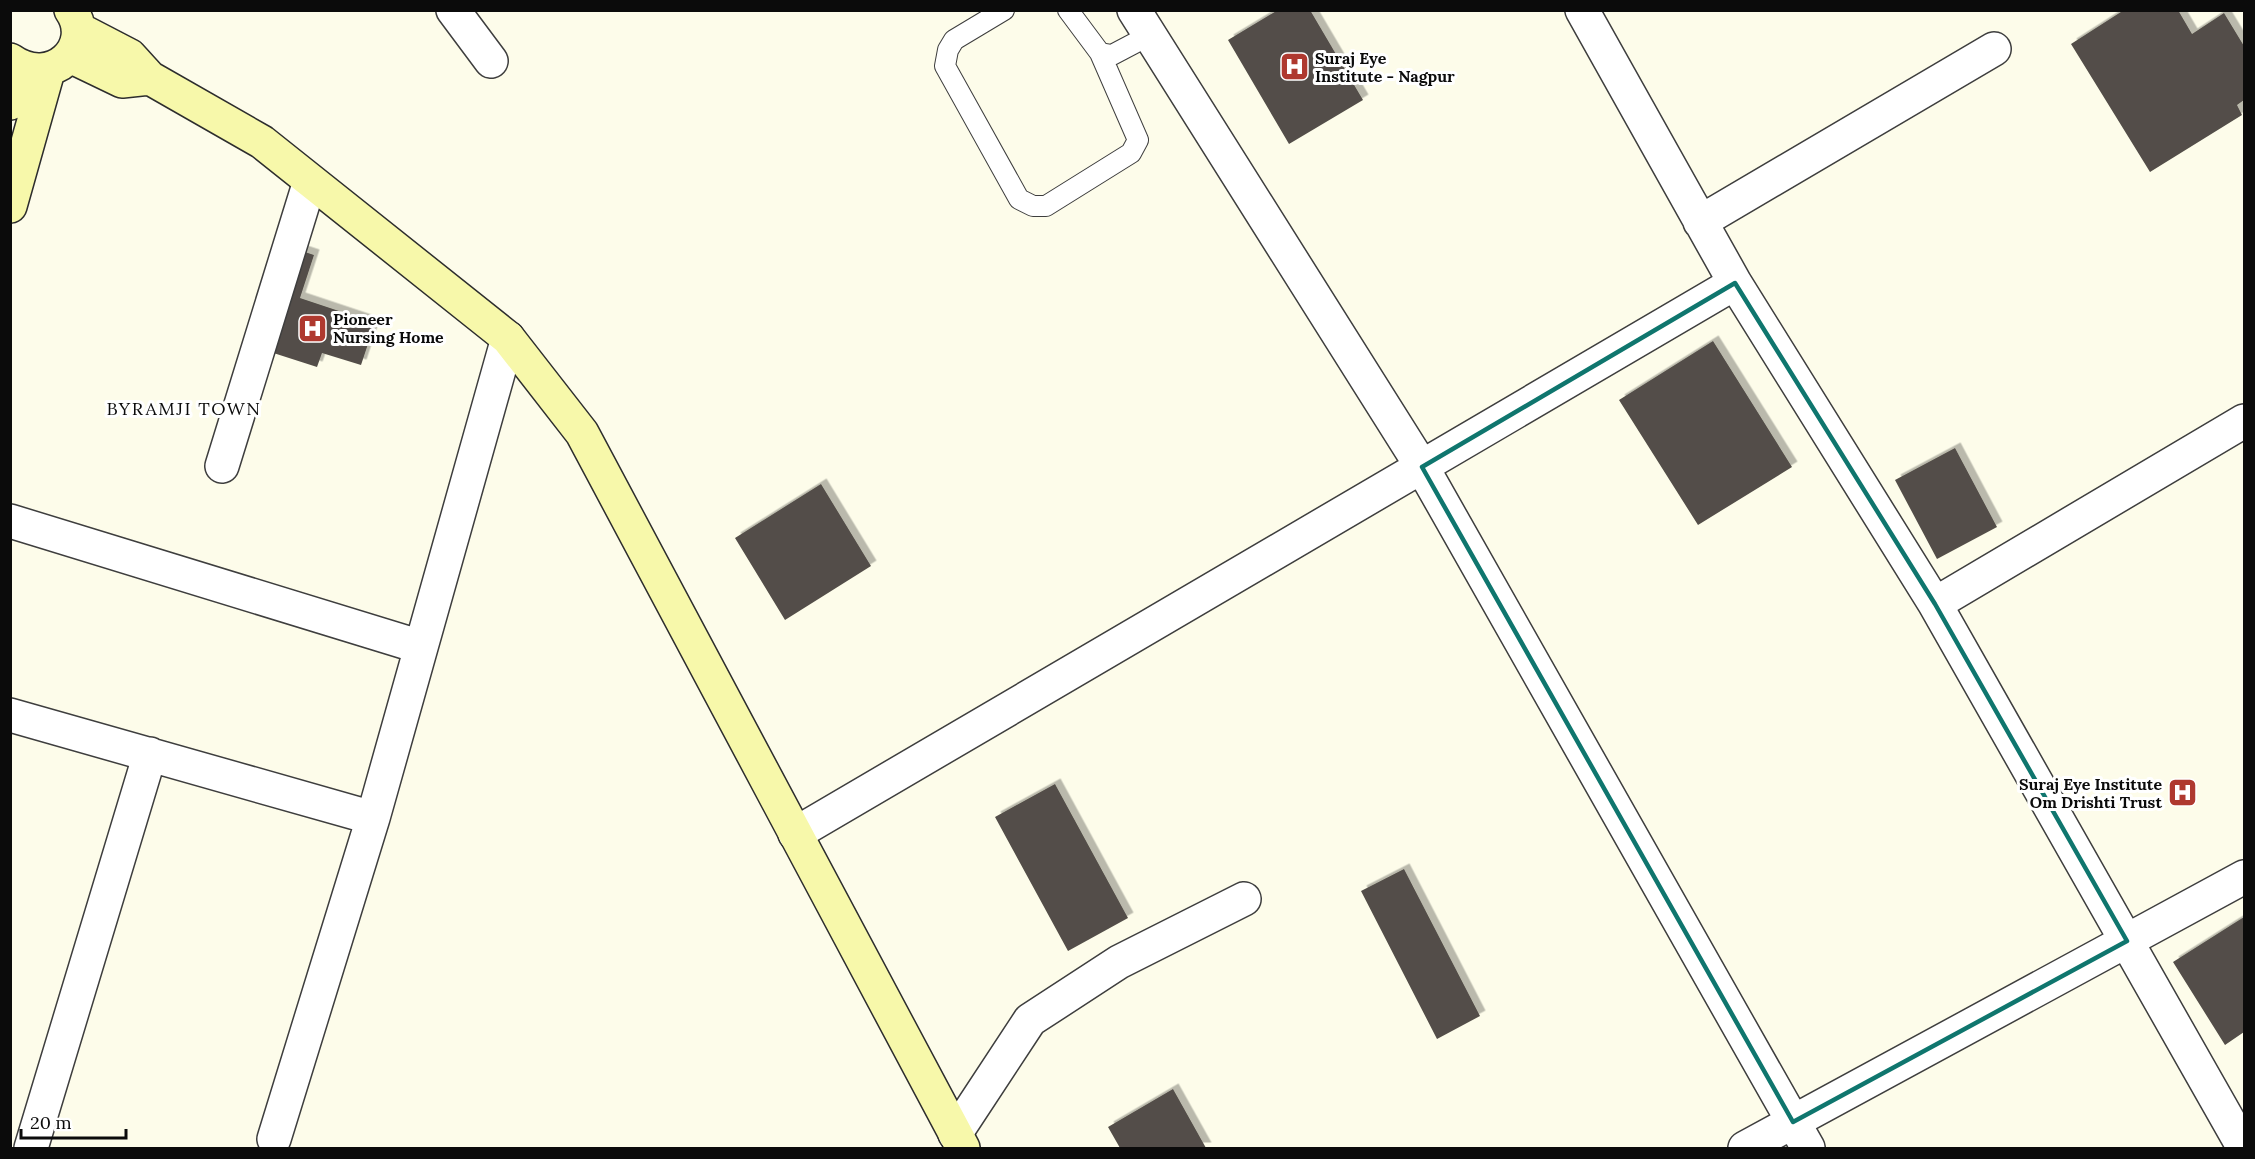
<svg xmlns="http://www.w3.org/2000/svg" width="2255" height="1159" font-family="Lora,serif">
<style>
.building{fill:#534e48;filter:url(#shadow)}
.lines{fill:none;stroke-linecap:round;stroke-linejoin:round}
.lane-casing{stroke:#3e3e3e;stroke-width:22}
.street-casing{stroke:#3e3e3e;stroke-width:36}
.secondary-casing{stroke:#2d2d2d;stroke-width:36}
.lane{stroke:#fff;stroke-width:20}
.street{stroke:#fff;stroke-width:33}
.secondary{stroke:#f7f8aa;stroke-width:33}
.marked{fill:none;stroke:#0f766e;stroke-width:4.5;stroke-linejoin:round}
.labels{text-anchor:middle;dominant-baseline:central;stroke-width:6;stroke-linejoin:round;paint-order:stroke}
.poi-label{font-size:16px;font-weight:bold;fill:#0b0b0b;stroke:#fff;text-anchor:start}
.neighbourhood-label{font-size:18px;letter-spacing:1.5px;fill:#0b0b0b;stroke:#fff}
</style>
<defs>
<filter id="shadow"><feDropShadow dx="5.5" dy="-5.5" stdDeviation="0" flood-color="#0004"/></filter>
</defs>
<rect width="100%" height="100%" fill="#fdfcea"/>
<!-- building -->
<path class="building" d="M1278,10H1310L1363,100L1289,144L1228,40Z
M2124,10H2178L2192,34L2224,13L2244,46V100L2237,105L2242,115L2150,172L2071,44Z
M293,248L314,255L300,298L375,323L361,365L322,353L317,367L261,349Z
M1713,341L1792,467L1698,525L1619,400Z
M1955,448L1997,527L1937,559L1895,480Z
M821,484L871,566L785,620L735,538Z
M1055,784L1128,918L1068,951L995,817Z
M1404,869L1480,1016L1437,1039L1361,891Z
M2244,917V1032L2225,1045L2173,962Z
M1173,1089L1206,1148H1120L1108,1127Z"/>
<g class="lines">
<defs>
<path id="lane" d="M1004,10L954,40L948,50L945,66L1019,199L1033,206H1046L1131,153L1138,140L1100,53L1068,10
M1100,53L1112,55L1150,35"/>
<path id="street" d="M453,10L491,61
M1134,10L1422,467L1808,1148
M1582,10L1735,283
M1700,222L1994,49
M222,466L310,181
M10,521L421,647
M1935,604L2244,1148
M10,715L373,818L508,338
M795,834L1735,283L1935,604L2244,421
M955,1134L1030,1020L1119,962L1244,899
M274,1139L373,818
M31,1148L150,754
M1745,1148L2244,877"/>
<path id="secondary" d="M78,29L130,56L150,78L262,142L508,338L582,433L963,1148
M70,56L122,81L150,78
M10,60C52,90 96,46 71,10
M10,103L21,68
M10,206L48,71"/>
</defs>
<!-- lane casing -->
<use href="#lane" class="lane-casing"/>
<!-- street casing -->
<use href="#street" class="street-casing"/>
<!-- secondary casing -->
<use href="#secondary" class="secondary-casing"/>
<!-- lane -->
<use href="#lane" class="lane"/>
<!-- street -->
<use href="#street" class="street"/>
<!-- secondary -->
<use href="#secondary" class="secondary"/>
</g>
<!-- marked area -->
<path class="marked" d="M1735,283L1935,604L2127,941L1793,1122L1422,467Z"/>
<!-- icons -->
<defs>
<symbol id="hospital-square" viewBox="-11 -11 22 22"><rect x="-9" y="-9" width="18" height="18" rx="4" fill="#af392f" stroke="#fff"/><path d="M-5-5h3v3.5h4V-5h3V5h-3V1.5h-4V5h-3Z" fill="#fff"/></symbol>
</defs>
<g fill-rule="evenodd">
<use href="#hospital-square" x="1278" y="50" width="33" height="33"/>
<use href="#hospital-square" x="296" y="312" width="33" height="33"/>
<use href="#hospital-square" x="2166" y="776" width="33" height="33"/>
</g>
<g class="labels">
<!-- poi labels -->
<g class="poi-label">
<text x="1315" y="58">Suraj Eye<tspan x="1315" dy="18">Institute - Nagpur</tspan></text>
<text x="333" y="319">Pioneer<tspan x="333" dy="18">Nursing Home</tspan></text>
<text x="2162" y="784" text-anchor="end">Suraj Eye Institute<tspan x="2162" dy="18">Om Drishti Trust</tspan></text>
</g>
<!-- neighbourhood labels -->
<g class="neighbourhood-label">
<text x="184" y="408">BYRAMJI TOWN</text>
</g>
</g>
<!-- border -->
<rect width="2255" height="1159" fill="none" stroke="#0b0b0b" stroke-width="24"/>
<!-- scale -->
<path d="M21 1129v9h105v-9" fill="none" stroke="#0b0b0b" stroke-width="3"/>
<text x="30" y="1129" font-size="18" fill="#0b0b0b" stroke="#ffffff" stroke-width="4.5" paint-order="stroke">20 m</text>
</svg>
